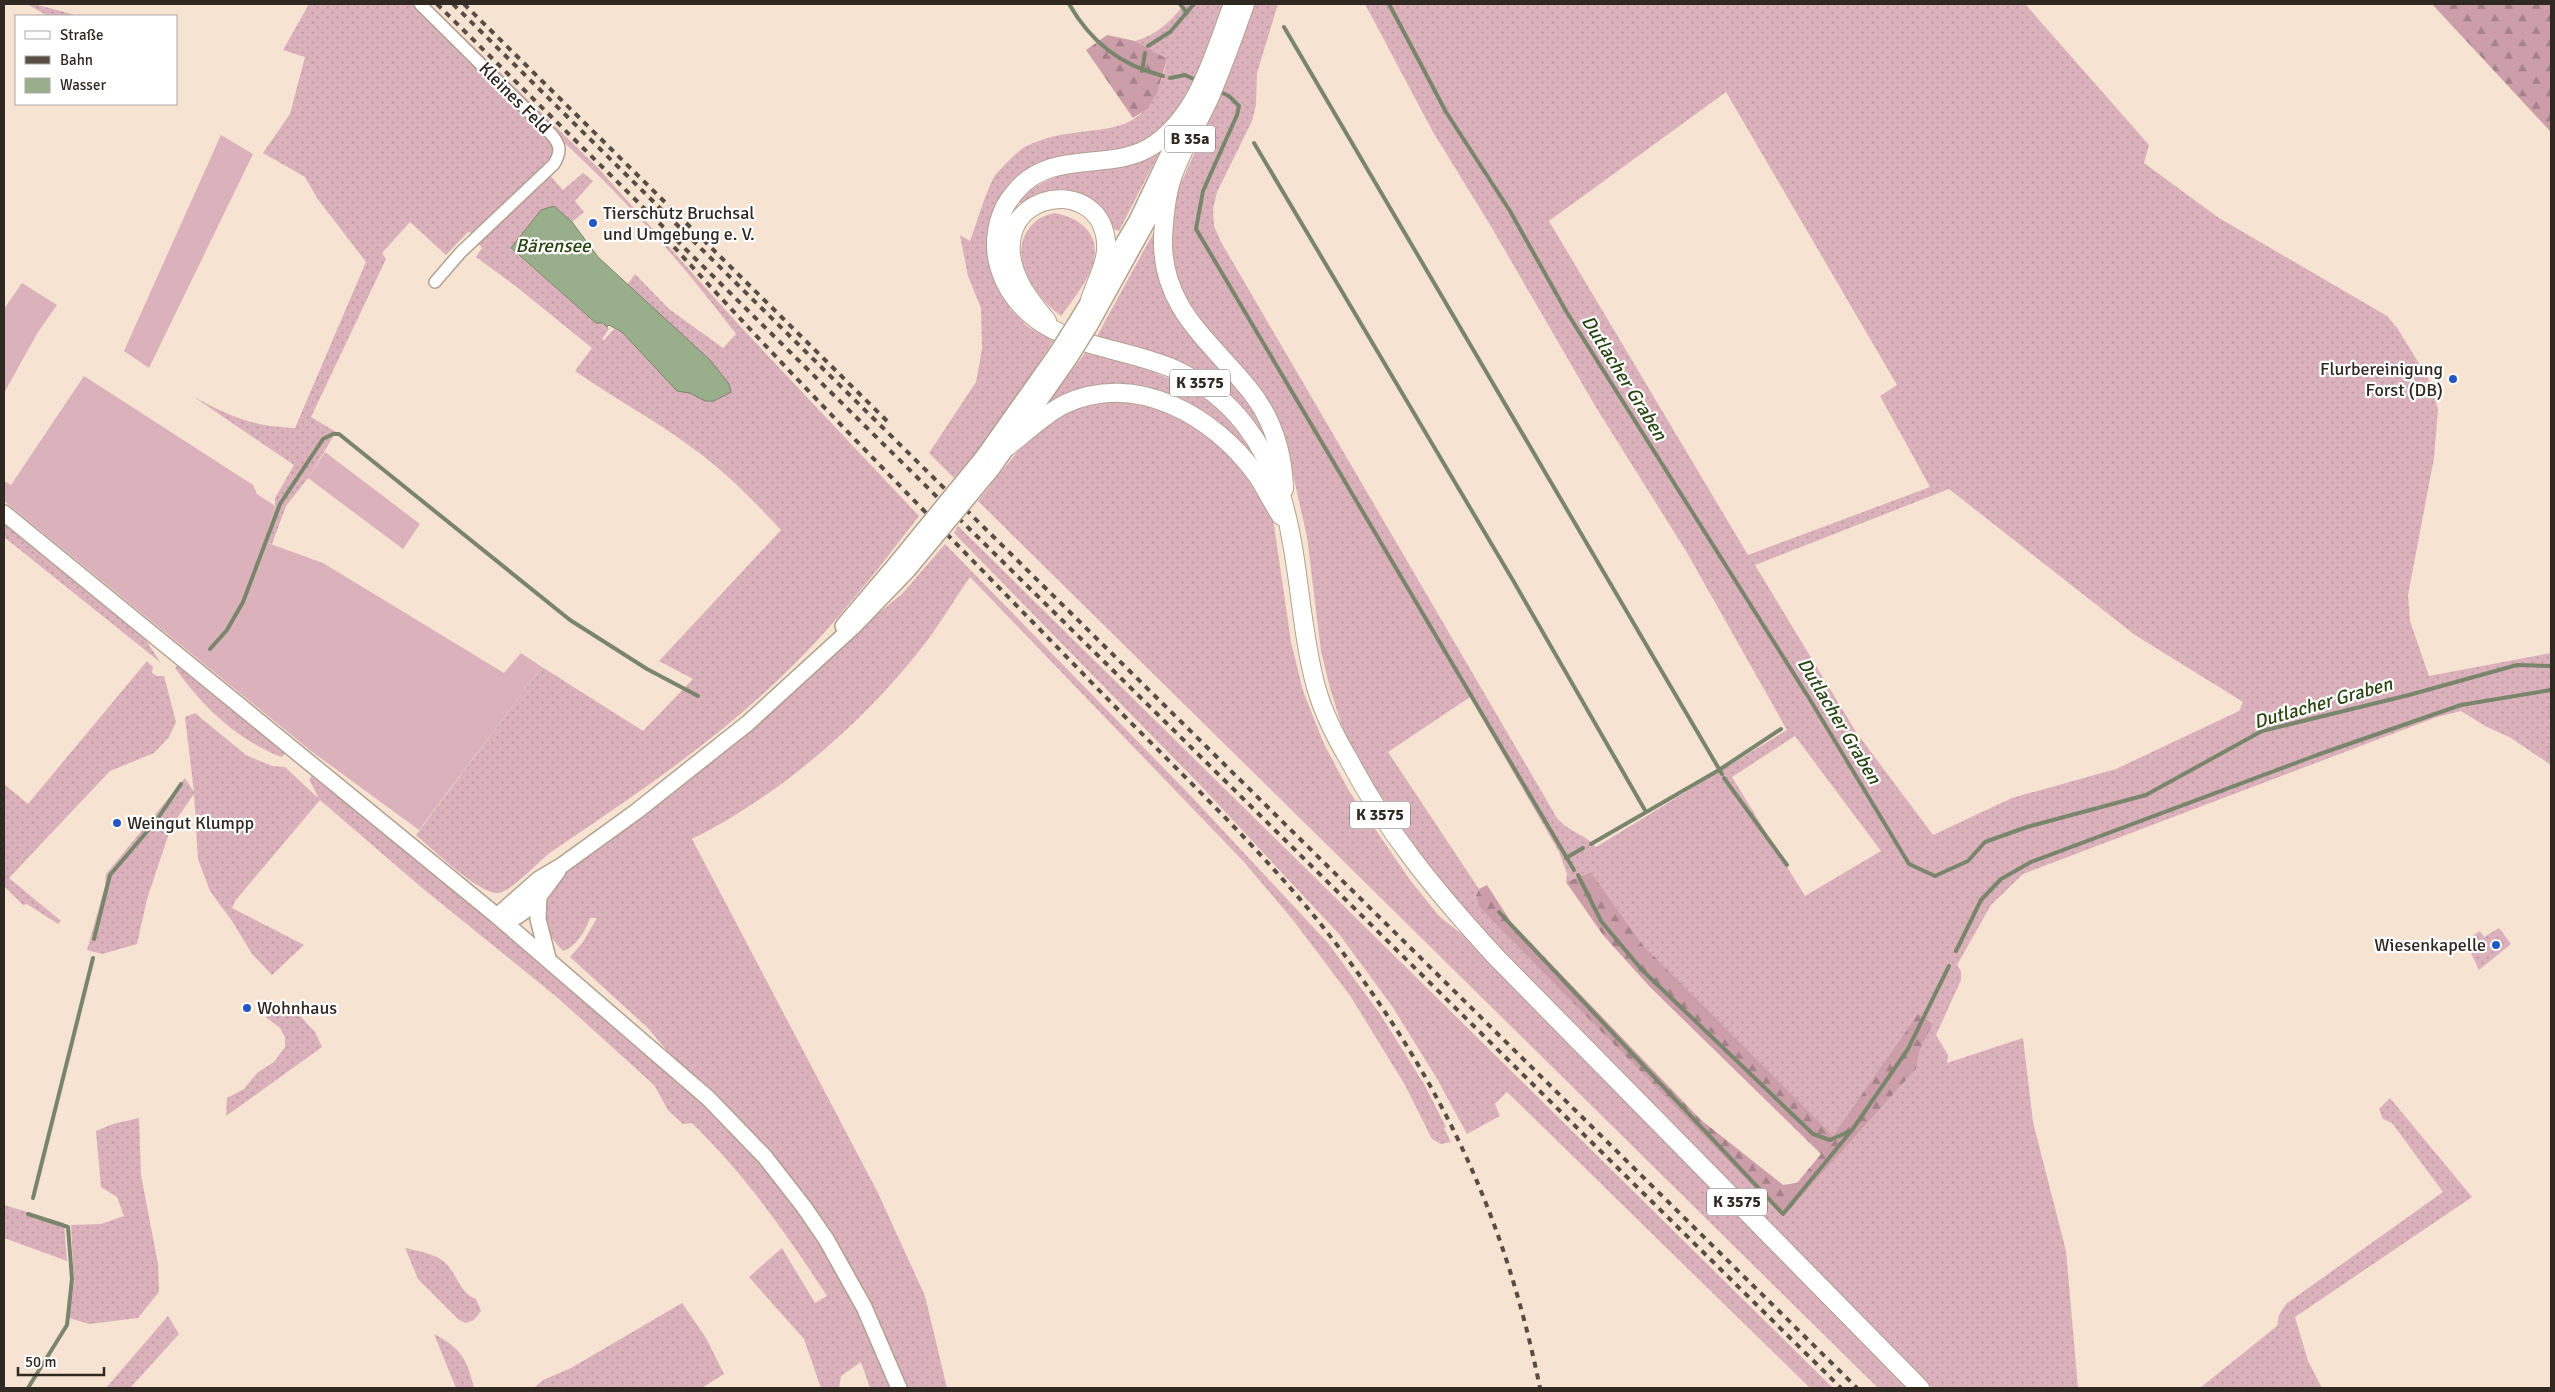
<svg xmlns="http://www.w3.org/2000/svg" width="2555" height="1392" font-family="Signika,sans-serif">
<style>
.grass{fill:url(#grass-dots);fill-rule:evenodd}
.forest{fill:url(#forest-firs)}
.garden{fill:#dbb1bb}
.water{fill:#99ae8b;stroke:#7a866c}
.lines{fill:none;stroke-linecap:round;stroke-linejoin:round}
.stream{stroke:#7a866c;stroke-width:4}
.minor-casing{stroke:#b2a190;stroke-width:14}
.secondary-casing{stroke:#b2a190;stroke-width:18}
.primary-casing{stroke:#b2a190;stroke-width:20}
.minor{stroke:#fff;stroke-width:11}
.secondary{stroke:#fff;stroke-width:15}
.primary{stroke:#fff;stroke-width:18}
.rail{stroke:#574d44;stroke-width:4;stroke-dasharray:6 6;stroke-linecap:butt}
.secondary-bridge-casing{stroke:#b2a190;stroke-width:18;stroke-linecap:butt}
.secondary-bridge{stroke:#fff;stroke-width:15}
.poi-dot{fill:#2057c4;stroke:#fff;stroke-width:2}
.labels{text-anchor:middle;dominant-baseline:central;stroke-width:4.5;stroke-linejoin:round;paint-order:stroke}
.shield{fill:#fff;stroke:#6e6964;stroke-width:1}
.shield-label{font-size:16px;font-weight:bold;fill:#302922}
.street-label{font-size:18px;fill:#302922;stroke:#fff}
.poi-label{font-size:18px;fill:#302922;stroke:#fff;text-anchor:start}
.water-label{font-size:19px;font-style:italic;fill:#2a4612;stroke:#fff}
</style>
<defs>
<pattern id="grass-dots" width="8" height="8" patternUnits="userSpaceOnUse" patternTransform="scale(1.25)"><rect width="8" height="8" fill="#dbb1bb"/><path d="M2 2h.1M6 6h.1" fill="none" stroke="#bc98a0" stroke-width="1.8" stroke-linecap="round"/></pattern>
<pattern id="forest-firs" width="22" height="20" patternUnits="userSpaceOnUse" patternTransform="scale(1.25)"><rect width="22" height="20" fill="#cb9ea9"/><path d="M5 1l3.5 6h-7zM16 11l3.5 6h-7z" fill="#a58189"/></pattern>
</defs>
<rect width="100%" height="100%" fill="#f6e3d1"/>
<!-- grass -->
<path class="grass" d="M27,4H34L79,16H48Z
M309,4H430L598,168L739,325L919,516C875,573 831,630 779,679C709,746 631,798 551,852C539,861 511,892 498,893C479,894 431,848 416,835L542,667L643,731L693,679L659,661L781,530C753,500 725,471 691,447C654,419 613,398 575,371L592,348L518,288L476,257L482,248L478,243L548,173L563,190L583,173L593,181L575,201L584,212L572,222L554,206L511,249L596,323C602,323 605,324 609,329L602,339L604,340L614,329L622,332L677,391L690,393L705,401H714L710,360L627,285L635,274L669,309L723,348L736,334C682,263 623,196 557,136L552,161L477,234L468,232L446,255L410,222L382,253L386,259L311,417L336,432L308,478L286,506L272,544L265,542L275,506V498L294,465L194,397C232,417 250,426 295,428L366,262L317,198L305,177L263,153L290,114L305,57L283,50Z
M1184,4H1223C1210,40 1188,106 1160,132C1155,137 1147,141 1141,145L1007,191L997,282L1010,309L1028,327L1053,341L996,429L954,478L929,453L976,382L982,349L981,308L968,276L960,235L970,241C976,226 988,183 997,173C1005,165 1016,152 1025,147C1090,114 1145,157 1167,60L1135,41C1156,35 1171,22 1184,4Z
M1254,4H1278L1257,73L1256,105L1252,121L1217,192L1213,209L1214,226L1221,242L1557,818C1570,833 1585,834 1596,847L1787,730L1686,551L1597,409L1489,223L1433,132L1365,4H2025L2149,145L2144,163L2219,218L2387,316L2398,329L2432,385L2438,410L2434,458L2408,595L2410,621L2429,676L2551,653V765L2511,738L2485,726L2461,711L2437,717L2023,874L1991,905L1957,965L1961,971V980L1936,1035L1948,1055L1947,1063L2023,1038L2033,1122L2066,1251L2078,1388H1931L1515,965L1456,901L1403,832L1367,777L1345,736L1330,688L1321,651L1307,537L1291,466L1179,290L1170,247L1172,210L1177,192L1230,73ZM1726,92L1897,385L1880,396L1930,487L1748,555L1549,221ZM1949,489L2135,635L2243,702L2239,711L2116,769L2012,798L1933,835L1856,732L1755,565ZM1470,697L1559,852L1567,874L1566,882L1591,872L1642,944L1833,1137L1918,1015L1933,1022L1920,1050L1916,1069L1783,1217L1479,907L1476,896L1479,889L1388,752ZM1795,736L1881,851L1805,896L1732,777Z
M1154,154L1158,155L1119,231L1113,229C1101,207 1078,183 1050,191C1040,193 1030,200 1021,205L1019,199C1055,167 1108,163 1154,154Z
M1054,213C1089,219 1106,244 1087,278C1080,291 1070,304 1061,316C1034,296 1002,250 1036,221C1040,217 1048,215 1054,213Z
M1155,230H1157L1160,270L1259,415L1277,459L1234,400L1096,338Z
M1085,353C1149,368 1215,386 1252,446C1258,457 1263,470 1269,481L1212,419L1170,395L1149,389L1064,395L1049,402Z
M1124,398L1186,416L1239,460L1266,503L1274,525L1291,642L1303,691L1324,744L1349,791L1410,880L1439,916L1468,939L1910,1388H1878L978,501L1034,431L1068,408Z
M4,520L142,634L160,662L4,537Z
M958,526L1833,1388H1810L1507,1092L1495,1104L1500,1116L1467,1134L1436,1077L1392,1006L1339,934L1202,787L954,533Z
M945,544L1192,797L1328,943L1380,1014L1424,1084L1446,1127L1444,1128L1451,1142L1441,1144L1432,1139L1405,1085L1351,997L1293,920L1244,862L970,577C954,600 940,624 923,646C863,723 779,796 692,839L878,1193L925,1296L947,1388H905L870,1304L713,1094L671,1056L648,1028L570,957L583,942L597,918H590C586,930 576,947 563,951C532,918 539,899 569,870L690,780L768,714L868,622L903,593Z
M147,661L153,667L152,673L157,676H164L176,722L169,737L154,753L110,771L9,878L61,921L58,924L27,904L23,905L4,886V784L28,804Z
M179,664L284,749V755L281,757C235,738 204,708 175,668Z
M195,713L246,755L272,766L285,767L319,799L309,779L313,775L535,957L695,1096L762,1162L812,1228L850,1291L892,1388H870L861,1362L841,1376L839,1388H821L804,1339L749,1277L782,1248L815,1303L827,1296C786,1233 746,1176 692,1123L683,1124L668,1110L654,1085L558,998L421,887L320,800L235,901L232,908L304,945L272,975L252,954L232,921L210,891L198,859L194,794L171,827L147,899L137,944L102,954L87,950L105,886L106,874L185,778L194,792L185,717Z
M2499,928L2511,944L2479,970L2465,941L2480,931L2484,937Z
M288,1003L315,1032L322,1047L226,1116L227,1098L244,1089L257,1073L274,1062L285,1047V1037L280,1028L266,1017L272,1010Z
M2390,1098L2472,1197L2295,1317L2308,1361L2322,1388H2200L2277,1326L2279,1315L2286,1304L2443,1192L2392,1123L2383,1119L2379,1109Z
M139,1118L141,1175L158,1264L159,1292L138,1318L89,1324L69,1318L74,1282L71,1225L101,1224L124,1216L117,1197L101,1187L96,1131L113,1124Z
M4,1205L64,1223L67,1261L4,1238Z
M405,1248C417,1251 433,1253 443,1261C457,1272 459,1293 476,1299L481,1311L474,1320L466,1323L459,1320L418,1279Z
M682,1303L706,1338L724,1374L702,1388H534L543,1380L571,1368Z
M168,1316L179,1334L130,1388H106Z
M434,1334C461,1348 467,1359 474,1388H456Z"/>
<!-- forest -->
<path class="forest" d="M2432,4H2551V130L2550,131Z
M1107,35L1135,41L1167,59L1157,93L1147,109L1133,118L1086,50Z
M1591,872L1642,944L1833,1136L1918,1014L1933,1023L1920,1050L1916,1069L1783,1217L1479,907L1476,896L1479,889L1487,885L1511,922L1701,1120L1783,1185L1797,1183L1821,1154L1650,987L1603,935L1566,882Z"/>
<!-- garden -->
<path class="garden" d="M221,135L253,154L149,368L124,351Z
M22,283L57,305L38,332L4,393V309Z
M84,376L253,485L257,494L275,506L265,542L323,563L504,673L521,653L542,667L419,830L311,751L4,501V481L11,485Z
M325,452L420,524L403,549L308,478Z"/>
<!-- water -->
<path class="water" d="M554,206L572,222L598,257L710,360L729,384L731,392L714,401H705L690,393L677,391L622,332L609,325L607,327L603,323H596L511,248L541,210Z"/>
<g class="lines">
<!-- stream -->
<path class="stream" d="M1069,4C1091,42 1120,65 1163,76
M1180,4L1187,13
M1389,4L1446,112L1510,211L1566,311L1809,698L1909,864L1935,876L1968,861L1985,842L2027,827L2146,795L2262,731L2409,695L2517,665L2551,666
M1284,27L1722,774
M1148,46L1170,32L1194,4
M1142,71L1145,53
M1170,78L1185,75L1198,81
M1218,91L1229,96L1239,106L1237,115L1203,191L1196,229L1574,870
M1254,143L1514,582L1646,812
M210,649L227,630L243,602L280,504L323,439L333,434H339L570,620L647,669L698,696
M1724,778L1787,865
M1591,844L1719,770L1781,729
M1566,858L1583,848
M1578,875L1601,921L1642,970L1813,1134L1830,1140L1850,1131
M1499,912L1783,1214L1852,1130L1908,1049L1949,966
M94,939L110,875L156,821L181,784
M1956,951L1981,900L2001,879L2031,862L2317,755L2461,705L2551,690
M33,1198L93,958
M28,1388L67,1325L72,1279L68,1227L28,1214"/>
<defs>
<path id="minor" d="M420,4L552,135C561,146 561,152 554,164L461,252L435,282"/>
<path id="secondary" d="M1080,316L1137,220L1186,117
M1089,327L1166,188
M983,457L1058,351
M992,469L1069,359
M4,513L497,916L708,1098L765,1157L804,1207L826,1239L864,1307L899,1388
M843,626L899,560
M539,897L538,919L548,958
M497,916L539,879L561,866L637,811L748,723L853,627L908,570
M504,922C530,914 542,892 558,871"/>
<path id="primary" d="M1233,4C1214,53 1200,112 1155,144C1113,174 1052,147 1016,191C1006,202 999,217 997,232C994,249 998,267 1005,282C1038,348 1114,343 1174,369C1202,382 1226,400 1245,425C1304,500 1292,599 1316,687C1323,712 1335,736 1348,758C1387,833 1439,895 1496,957L1920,1388
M1245,4C1234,36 1222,68 1209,99C1197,125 1181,151 1172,178C1166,196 1164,219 1163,238C1161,307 1209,340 1248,388C1272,417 1283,451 1284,489
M1047,321C1038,310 1029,299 1022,287C973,195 1098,168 1106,241C1108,262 1096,281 1090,300
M1007,447C1026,433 1043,415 1065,404C1136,371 1214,416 1256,474C1265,487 1272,502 1281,516"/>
</defs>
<!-- minor casing -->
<use href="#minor" class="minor-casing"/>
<!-- secondary casing -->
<use href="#secondary" class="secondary-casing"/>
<!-- primary casing -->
<use href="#primary" class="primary-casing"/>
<!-- minor -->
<use href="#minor" class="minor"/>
<!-- secondary -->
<use href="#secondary" class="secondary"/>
<!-- primary -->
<use href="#primary" class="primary"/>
<!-- rail -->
<path class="rail" d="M437,4L1841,1388
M453,4L1857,1388
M464,4L887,421
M674,247C811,397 953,540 1094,685C1174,768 1264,850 1334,941C1441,1080 1505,1216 1540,1388"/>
<defs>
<path id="secondary-bridge" d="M1058,351L1080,316
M1069,359L1089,327
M899,560L983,457
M908,570L992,469"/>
</defs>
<!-- secondary-bridge casing -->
<use href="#secondary-bridge" class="secondary-bridge-casing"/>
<!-- secondary-bridge -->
<use href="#secondary-bridge" class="secondary-bridge"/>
</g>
<!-- markers -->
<g class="poi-dot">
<circle cx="593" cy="223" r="5"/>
<circle cx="2453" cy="379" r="5"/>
<circle cx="117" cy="823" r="5"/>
<circle cx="2496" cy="945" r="5"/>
<circle cx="247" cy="1008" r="5"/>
</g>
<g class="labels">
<!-- shield labels -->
<g class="shield">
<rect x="1165" y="125.5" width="50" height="27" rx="4"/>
<rect x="1170" y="369.5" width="60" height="27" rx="4"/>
<rect x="1350" y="801.5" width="60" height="27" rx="4"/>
<rect x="1707" y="1188.5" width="60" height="27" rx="4"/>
</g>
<g class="shield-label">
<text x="1190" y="139">B 35a</text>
<text x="1200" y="383">K 3575</text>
<text x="1380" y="815">K 3575</text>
<text x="1737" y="1202">K 3575</text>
</g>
<!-- street labels -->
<g class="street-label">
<text transform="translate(515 98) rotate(45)">Kleines Feld</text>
</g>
<!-- poi labels -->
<g class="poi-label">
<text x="603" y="213">Tierschutz Bruchsal<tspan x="603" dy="21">und Umgebung e. V.</tspan></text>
<text x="2443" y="369" text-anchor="end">Flurbereinigung<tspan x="2443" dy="21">Forst (DB)</tspan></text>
<text x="127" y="823">Weingut Klumpp</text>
<text x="2486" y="945" text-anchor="end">Wiesenkapelle</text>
<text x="257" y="1008">Wohnhaus</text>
</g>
<!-- water labels -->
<g class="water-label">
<text x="553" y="246">Bärensee</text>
<text transform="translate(1624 378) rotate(58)">Dutlacher Graben</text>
<text transform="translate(2323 703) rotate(-16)">Dutlacher Graben</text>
<text transform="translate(1839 721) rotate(59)">Dutlacher Graben</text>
</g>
</g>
<!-- border -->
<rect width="2555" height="1392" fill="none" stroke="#302922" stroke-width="10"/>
<!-- legend -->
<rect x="15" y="15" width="162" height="90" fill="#ffffff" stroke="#aca9a7"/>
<rect x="25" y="31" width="25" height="8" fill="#ffffff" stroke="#aca9a7"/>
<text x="60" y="40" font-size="15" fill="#302922">Straße</text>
<rect x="25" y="56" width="25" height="8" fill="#574d44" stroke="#aca9a7"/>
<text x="60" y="65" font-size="15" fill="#302922">Bahn</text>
<rect x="25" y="78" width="25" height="15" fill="#99ae8b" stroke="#aca9a7"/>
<text x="60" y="90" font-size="15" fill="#302922">Wasser</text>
<!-- scale -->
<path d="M18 1367v8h86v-8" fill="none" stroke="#302922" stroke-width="2.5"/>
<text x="25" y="1367" font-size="15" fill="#302922" stroke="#ffffff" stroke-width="4" paint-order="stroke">50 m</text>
</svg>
